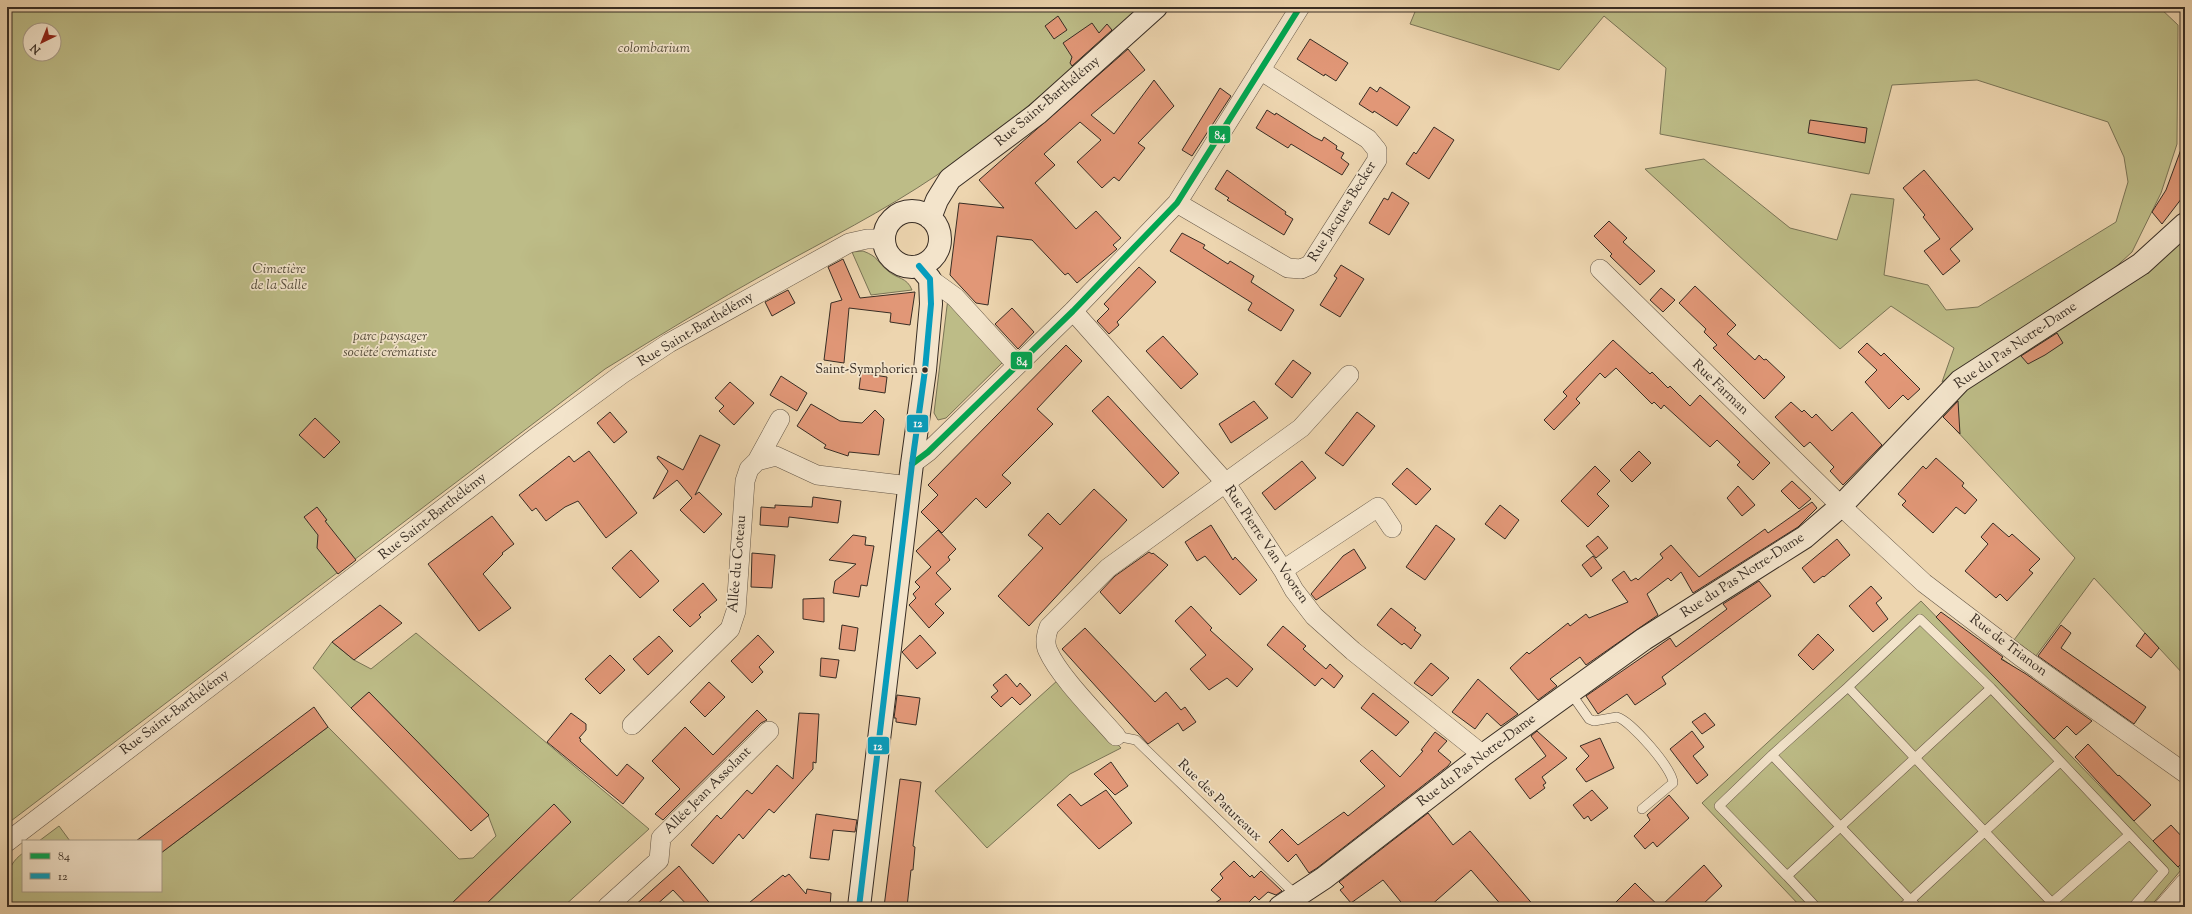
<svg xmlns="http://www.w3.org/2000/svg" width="2192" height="914" font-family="'Sorts Mill Goudy',serif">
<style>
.green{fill:#bdbc87;stroke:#7a7456;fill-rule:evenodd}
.building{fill:#e19777;stroke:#382d24}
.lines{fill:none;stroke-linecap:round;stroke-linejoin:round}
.lane-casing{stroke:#655747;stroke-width:10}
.street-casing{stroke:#655747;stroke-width:20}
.secondary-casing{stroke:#382d24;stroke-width:24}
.lane{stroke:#f3e4cb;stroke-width:9}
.street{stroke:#f3e4cb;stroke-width:19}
.secondary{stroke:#f3e4cb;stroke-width:22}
.bus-1-casing{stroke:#f3e4cb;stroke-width:9}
.bus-2-casing{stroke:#f3e4cb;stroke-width:9}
.bus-1{stroke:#00a651;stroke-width:6}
.bus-2{stroke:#069dbd;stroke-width:6}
.bus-dot{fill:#382d24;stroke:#f3e4cb;stroke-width:1.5}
.labels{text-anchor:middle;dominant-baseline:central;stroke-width:3.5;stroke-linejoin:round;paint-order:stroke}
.bus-label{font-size:13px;fill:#382d24;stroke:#f3e4cb;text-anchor:end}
.park-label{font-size:14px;font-style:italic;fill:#534a38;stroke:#f3e4cb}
.street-label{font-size:14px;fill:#382d24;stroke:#f3e4cb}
.line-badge{stroke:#f3e4cb;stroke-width:1.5}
.badge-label{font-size:11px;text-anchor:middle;font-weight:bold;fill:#fff}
</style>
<rect width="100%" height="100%" fill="#edd5af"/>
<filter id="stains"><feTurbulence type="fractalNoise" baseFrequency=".005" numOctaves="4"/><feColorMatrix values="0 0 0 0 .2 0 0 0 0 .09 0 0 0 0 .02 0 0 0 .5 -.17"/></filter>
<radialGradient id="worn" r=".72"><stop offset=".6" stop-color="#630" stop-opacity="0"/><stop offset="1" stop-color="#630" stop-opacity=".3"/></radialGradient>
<!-- green -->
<path class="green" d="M7,7H1140C1075,67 1010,125 937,175C884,211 826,240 770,271C714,302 660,335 605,369L7,824ZM30,30H54V54H30Z
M1417,7H2159L2178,25L2177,144L2161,193L2132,252L2108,274L1942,382L1954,348L1891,306L1840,349L1645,169L1704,159L1790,228L1837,240L1851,194L1894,199L1884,275L1928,285L1946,310L1978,307L2116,222L2128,182L2124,157L2108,122L1977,80L1892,85L1869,174L1660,134L1666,68L1604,16L1559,70L1410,24Z
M2183,240H2185V676L2094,578L2036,656L2014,640L2075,558L1941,414L1969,387Z
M863,251C879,257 876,261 888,271C897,279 907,277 912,290L871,295L852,252Z
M948,298L1004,361L946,418L938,420L934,413Z
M1921,601L1988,670L2001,658L2021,672L2048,732L2181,870L2150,907H1801L1702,803Z
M416,633L649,829L563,907H14L11,904C6,883 4,867 23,853V891H161V853L328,727L459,859L473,858L496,836L488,815L369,692L351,708L313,668L332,642L354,660L371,669Z
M1058,680L1121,748L1070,774L987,848L935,791Z
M59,826L70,841H39Z"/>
<!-- building -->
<path class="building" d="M1058,16L1067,30L1054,39L1045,26Z
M1092,23L1099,33L1107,24L1112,30L1072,66L1070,63L1072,57L1063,43Z
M1310,39L1348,63L1336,81L1325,74L1324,76L1297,59Z
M1128,49L1145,70L1091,115L1114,134L1154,80L1174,106L1138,143L1145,148L1119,181L1114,177L1102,188L1077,162L1101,140L1080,122L1044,154L1055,165L1035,183L1076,229L1096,211L1121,238L1113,245L1117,249L1077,283L1068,273L1065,275L1032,240L997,236L988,305L976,303L950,275L959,203L1004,208L979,180Z
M1370,87L1377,92L1380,87L1410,107L1397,126L1374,111L1373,113L1359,104Z
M1220,88L1231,96L1192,156L1182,150Z
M1267,110L1275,115L1276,113L1314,137L1322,141L1324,137L1337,146L1336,149L1344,153L1341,158L1349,164L1342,175L1291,144L1288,148L1256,128Z
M1810,120L1867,128L1865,143L1808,133Z
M1434,127L1454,140L1429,179L1406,164L1414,152L1416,154Z
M2183,144H2185V194L2162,224L2152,212L2166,190Z
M1227,170L1286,212L1285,214L1293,219L1284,235L1227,200L1229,198L1215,189Z
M1924,170L1973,229L1950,249L1960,261L1943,275L1924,251L1940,239L1923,217L1925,215L1903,188Z
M1392,192L1409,203L1389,235L1369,223L1384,198L1388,200Z
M1609,221L1627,238L1623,242L1655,271L1640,285L1610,256L1612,254L1594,236Z
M1182,233L1205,245L1203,248L1228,264L1230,261L1254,276L1251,282L1294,310L1281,331L1248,310L1252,303L1170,251Z
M843,259L860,298L915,292L910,325L890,322L891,313L849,308L844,363L824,360L831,303L842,300L828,267Z
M1341,265L1364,279L1340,317L1320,305L1337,278L1334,276Z
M1139,267L1156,282L1117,322L1119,325L1109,334L1097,321L1109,309L1104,304Z
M1695,286L1736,325L1727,334L1755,360L1759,355L1764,360L1766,359L1785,377L1764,399L1713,348L1717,345L1704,332L1706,329L1679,303Z
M1661,288L1675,300L1663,312L1650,300Z
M788,290L795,303L772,316L765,302Z
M1012,308L1034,332L1018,349L995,324Z
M2057,333L2063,343L2045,355L2028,364L2021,356Z
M1163,336L1198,374L1181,389L1146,351Z
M1613,340L1650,374L1652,372L1668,388L1670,386L1690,406L1700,395L1770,463L1753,480L1737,465L1740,462L1717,440L1710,447L1664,405L1661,409L1654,402L1652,404L1616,368L1605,378L1600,373L1576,399L1580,403L1554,430L1544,420L1567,396L1563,392Z
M1867,343L1881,356L1884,353L1920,389L1908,400L1903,395L1889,409L1865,382L1877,370L1858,352Z
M1066,345L1082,361L1037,409L1053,424L1002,475L1011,483L986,508L976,498L942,533L921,512L938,495L928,485Z
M1293,360L1311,373L1292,398L1275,384Z
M861,373L887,377L885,393L859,389Z
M781,376L807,393L797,411L770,395Z
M730,382L754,403L734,425L719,411L724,406L715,398Z
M1108,396L1179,473L1163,488L1092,411Z
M1254,401L1268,418L1231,443L1219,424Z
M1958,401L1960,434L1943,417Z
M1791,402L1802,412L1804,410L1812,418L1816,414L1832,431L1852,412L1882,445L1843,485L1830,471L1834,467L1810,442L1804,447L1775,417Z
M811,404L840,421L862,423L875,410L884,419L879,455L849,452L848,456L824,448L826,445L797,426Z
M610,412L627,432L614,443L597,423Z
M1357,412L1375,426L1343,466L1325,453Z
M315,418L340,442L324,458L299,435Z
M700,435L720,445L695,495L699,492L722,514L704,533L680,510L692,498L677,480L653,499L668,471L657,458L658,456L683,470Z
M589,451L637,513L606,538L578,501L565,507L546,521L536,508L532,511L519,495L569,456L574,462Z
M1639,451L1651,463L1632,482L1620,470Z
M1936,458L1964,483L1962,486L1977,500L1965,514L1956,507L1933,533L1902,505L1906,501L1898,494L1923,466L1926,469Z
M1302,461L1316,478L1275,510L1262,493Z
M1595,466L1610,481L1597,494L1609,506L1588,527L1561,501Z
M1407,468L1431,489L1416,505L1392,484Z
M1792,481L1811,499L1799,509L1781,491Z
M1738,486L1755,505L1742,516L1727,498Z
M1094,489L1127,520L1029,626L998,596L1043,548L1028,535L1048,513L1060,525Z
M813,497L841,501L838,523L789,517L788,527L760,525L761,507L775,508V505L812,507Z
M1812,502L1817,508L1798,527L1693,593L1681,572L1671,581L1668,578L1647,594L1658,615L1586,665L1580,657L1550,679L1557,686L1538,700L1510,668L1527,652L1529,654L1568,623L1570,626L1586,614L1589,618L1628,602L1612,580L1624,571L1631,581L1636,578L1638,580L1663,558L1660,554L1671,545L1699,577L1765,529L1768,533Z
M1500,505L1519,520L1505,539L1485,524Z
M317,507L327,520L325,521L356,560L338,574L317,548L318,535L304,517Z
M492,516L514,544L502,553L503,554L483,574L511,608L479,631L428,564Z
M1993,523L2009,537L2012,534L2040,559L2029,570L2033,573L2007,601L2000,594L1996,598L1965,571L1988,544L1981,537Z
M1211,525L1233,560L1235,557L1257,580L1240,595L1205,556L1197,561L1185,542Z
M1436,525L1455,539L1425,580L1406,567Z
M938,530L956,549L948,557L950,560L936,573L951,589L935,604L944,613L929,628L909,605L916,598L913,594L920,587L915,582L931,567L916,551Z
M853,535L866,537L865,545L874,546L867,586L861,585L859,597L833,593L835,581L856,564L829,560Z
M1598,536L1608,548L1596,558L1586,546Z
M1837,539L1850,555L1824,577L1823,576L1814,583L1802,568Z
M1354,549L1366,568L1316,600L1311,594L1343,556Z
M631,550L659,581L640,598L612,568Z
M1149,552L1152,554L1153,553L1168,565L1120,614L1100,592L1115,576Z
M752,553L775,555L772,588L751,587Z
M1593,556L1602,568L1591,577L1582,565Z
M1759,581L1771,596L1662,677L1666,684L1635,705L1627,694L1598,714L1586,696L1670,638L1676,647L1727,609L1723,604Z
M703,583L717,600L699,615L701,617L690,627L673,610Z
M1871,586L1882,598L1876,603L1888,619L1873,632L1849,606Z
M824,598V622L803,619V599Z
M380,605L402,623L354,660L332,642Z
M1191,606L1212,628L1210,630L1253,669L1237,687L1227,678L1209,690L1190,669L1206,655L1175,621Z
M1391,608L1416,628L1414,630L1421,635L1411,649L1404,643L1402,645L1377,625Z
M1941,612L2003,657L2001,659L2026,674L2092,721L2076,735L2067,726L2054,739L1936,617Z
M842,625L858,628L855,651L839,649Z
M2061,625L2071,633L2061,648L2146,707L2134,724L2038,656Z
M1283,626L1306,646L1303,649L1326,669L1330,664L1343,676L1334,688L1322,678L1315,686L1267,645Z
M1085,628L1155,702L1166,692L1181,710L1185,707L1196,722L1183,731L1178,723L1148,744L1062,649Z
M2145,633L2159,648L2151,658L2136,646Z
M1818,634L1834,650L1813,670L1798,655Z
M758,635L774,652L759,667L763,672L752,683L731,661Z
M920,635L936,653L917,669L902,652Z
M659,636L673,651L648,675L633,659Z
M610,655L625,670L600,694L585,679Z
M821,658L839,660L836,678L820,676Z
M1431,663L1449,678L1432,696L1414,683Z
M1006,674L1017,687L1020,683L1031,695L1020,705L1012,697L1001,707L991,697L998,691L993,685Z
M1478,679L1518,714L1501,726L1487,713L1475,729L1452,712Z
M709,682L725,697L705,717L690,702Z
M369,692L489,815L471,831L351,708Z
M1373,693L1409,722L1396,736L1361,708Z
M897,695L920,698L916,725L896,722V718H894Z
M314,707L328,727L161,853V841H136Z
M757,710L767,720L761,723L663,820L655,814L680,789L652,761L685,727L713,755Z
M571,713L586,724V730L579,738L581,739L580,741L617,776L627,764L644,778L623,804L547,742Z
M799,713L819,714L816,763L813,762V769L774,813L769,809L743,839L739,834L713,864L691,845L717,815L721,819L747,790L752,794L777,765L793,779Z
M1705,713L1715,725L1702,734L1692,722Z
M1537,731L1567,758L1542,777L1546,783L1543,785L1545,788L1530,799L1515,779L1546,756L1531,736Z
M1692,731L1704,747L1693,756L1708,775L1697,784L1670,749Z
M1435,732L1447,741L1438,751L1451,762L1448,766L1317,868L1309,873L1296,854L1288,862L1269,842L1282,829L1298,845L1344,812L1348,816L1385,786L1360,761L1372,750L1400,777L1423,751L1421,750Z
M1600,738L1614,768L1586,782L1576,769L1589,756L1580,746Z
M2088,744L2118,776L2119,775L2151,805L2134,821L2075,757Z
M1111,762L1128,786L1115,795L1094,774Z
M900,779L921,782L913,846L915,847L913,870H911L907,907H884Z
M1106,790L1132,823L1099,849L1057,805L1070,794L1081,806Z
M1592,790L1608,808L1591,821L1588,816L1584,819L1573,805Z
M1669,795L1689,818L1657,847L1653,842L1645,849L1634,836L1650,820L1647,815Z
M554,804L571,822L483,907H448Z
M1428,813L1453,845L1470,831L1535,907H1503L1471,870L1429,907H1405L1383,880L1351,903L1340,890L1344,887L1339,882Z
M816,814L857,820L855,832L833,830L829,860L810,858Z
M2171,825L2185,840V860L2178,867L2153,841Z
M1234,861L1250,877L1252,875L1254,878L1261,871L1282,891L1276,895L1268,892L1259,900L1255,896L1244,907H1209L1221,899L1211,890L1223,878L1220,874Z
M1704,865L1722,886L1700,907H1660Z
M679,866L713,907H689L673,890L654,907H633Z
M789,874L806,894L807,889L831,893L830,907H744L783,875L785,877Z
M1635,883L1643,891L1660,907H1611Z"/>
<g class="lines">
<defs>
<path id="lane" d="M1570,692L1589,719L1594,721L1617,717C1631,721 1673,769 1673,783L1642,809
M1116,736L1136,740L1297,896
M1772,755L1848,687
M1787,876L1816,907
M1903,907L2060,762
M1917,907L1772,755L1719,806L1787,876L1991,688
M2047,907L2129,835
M2056,907L1848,687L1920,619L1991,688L2164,871L2133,907"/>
<path id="street" d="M1177,203L1288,268L1301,269L1310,265L1377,160V150L1368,139L1260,70
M1600,269L1841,506L1924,583L2021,657L2185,773
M930,279L955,297L1017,365
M1073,311L1225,482L1283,570L1294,590L1314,616L1353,651L1483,755
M757,461L780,419
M912,464L928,452L1073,311L1177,203L1300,7
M1283,570L1378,507L1392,528
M632,725L730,629L736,611L745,481L749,469L757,461L776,456L817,475L910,486
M1116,736C1097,714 1059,676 1048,651C1044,643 1046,635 1049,627L1108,568L1301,428L1349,375
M7,842L535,438L622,374L669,343L849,243L867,239H884
M607,907L659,860L661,838L769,731
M2164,907L2185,883"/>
<path id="secondary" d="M884 239a28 28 0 1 1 56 0a28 28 0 1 1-56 0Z
M930,218L937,200L950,179L1037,114L1156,7
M859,907L912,464L925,370L931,304L930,279L919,266
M1280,907L1324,878L1483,755L1644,639L1805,537L1841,506L1960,381L2141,264L2185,224"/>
</defs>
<!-- lane casing -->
<use href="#lane" class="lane-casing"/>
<!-- street casing -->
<use href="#street" class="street-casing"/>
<!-- secondary casing -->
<use href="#secondary" class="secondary-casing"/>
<!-- lane -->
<use href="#lane" class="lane"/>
<!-- street -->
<use href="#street" class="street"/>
<!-- secondary -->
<use href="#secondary" class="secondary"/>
<defs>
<path id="bus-1" d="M912,464L928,452L1073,311L1177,203L1300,7"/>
<path id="bus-2" d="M859,907L912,464L925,370L931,304L930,279L919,266"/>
</defs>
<!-- bus-1 casing -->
<use href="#bus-1" class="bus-1-casing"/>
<!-- bus-2 casing -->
<use href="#bus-2" class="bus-2-casing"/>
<!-- bus-1 -->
<use href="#bus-1" class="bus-1"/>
<!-- bus-2 -->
<use href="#bus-2" class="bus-2"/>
</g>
<!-- markers -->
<circle class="bus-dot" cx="925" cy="370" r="3.5"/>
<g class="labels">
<!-- bus labels -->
<g class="bus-label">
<text x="918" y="370">Saint-Symphorien</text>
</g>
<!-- park labels -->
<g class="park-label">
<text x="654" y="49">colombarium</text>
<text x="279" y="270">Cimetière<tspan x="279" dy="16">de la Salle</tspan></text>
<text x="390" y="337">parc paysager<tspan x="390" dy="16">société crématiste</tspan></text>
</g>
<!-- street labels -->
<g class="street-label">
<text transform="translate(1048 102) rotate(-40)">Rue Saint-Barthélémy</text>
<text transform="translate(1343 212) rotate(-58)">Rue Jacques Becker</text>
<text transform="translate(696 330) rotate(-31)">Rue Saint-Barthélémy</text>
<text transform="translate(2016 346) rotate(-34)">Rue du Pas Notre-Dame</text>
<text transform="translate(1720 388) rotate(44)">Rue Farman</text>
<text transform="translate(433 517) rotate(-38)">Rue Saint-Barthélémy</text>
<text transform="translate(1266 545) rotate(56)">Rue Pierre Van Vooren</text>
<text transform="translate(738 564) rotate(-85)">Allée du Coteau</text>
<text transform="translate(1743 576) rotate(-33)">Rue du Pas Notre-Dame</text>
<text transform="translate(2008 646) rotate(37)">Rue de Trianon</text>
<text transform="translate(175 713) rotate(-37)">Rue Saint-Barthélémy</text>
<text transform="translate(1477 761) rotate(-37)">Rue du Pas Notre-Dame</text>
<text transform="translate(708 791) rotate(-45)">Allée Jean Assolant</text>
<text transform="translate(1219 801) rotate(44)">Rue des Patureaux</text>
</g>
</g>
<g class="line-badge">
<rect x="1208" y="125" width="23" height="19" rx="4" fill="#00a651"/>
<rect x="1010" y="351" width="23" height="19" rx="4" fill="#00a651"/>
<rect x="906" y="414" width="23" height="19" rx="4" fill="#069dbd"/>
<rect x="867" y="736" width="23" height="19" rx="4" fill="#069dbd"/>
</g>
<g class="badge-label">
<text x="1220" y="139">84</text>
<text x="1022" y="365">84</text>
<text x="918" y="427">12</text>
<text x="878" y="750">12</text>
</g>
<!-- margin -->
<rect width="2192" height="914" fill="none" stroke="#edd5af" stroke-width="24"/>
<rect x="8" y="8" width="2176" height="898" fill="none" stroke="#382d24" stroke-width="2"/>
<rect x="12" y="12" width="2168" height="890" fill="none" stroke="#382d24"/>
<!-- legend -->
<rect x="22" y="840" width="140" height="52" fill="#f3e4cb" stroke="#a89b88"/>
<rect x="30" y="853" width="20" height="6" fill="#00a651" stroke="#a89b88"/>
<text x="58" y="860" font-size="12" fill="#382d24">84</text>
<rect x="30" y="873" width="20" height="6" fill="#069dbd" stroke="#a89b88"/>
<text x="58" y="880" font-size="12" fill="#382d24">12</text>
<!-- north arrow -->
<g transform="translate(42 42) rotate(223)"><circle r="19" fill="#f3e4cb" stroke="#a89b88"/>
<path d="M0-3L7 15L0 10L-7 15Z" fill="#8f2418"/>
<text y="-6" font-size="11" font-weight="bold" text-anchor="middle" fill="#382d24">N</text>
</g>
<rect width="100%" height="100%" filter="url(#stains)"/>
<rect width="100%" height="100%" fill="url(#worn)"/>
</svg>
